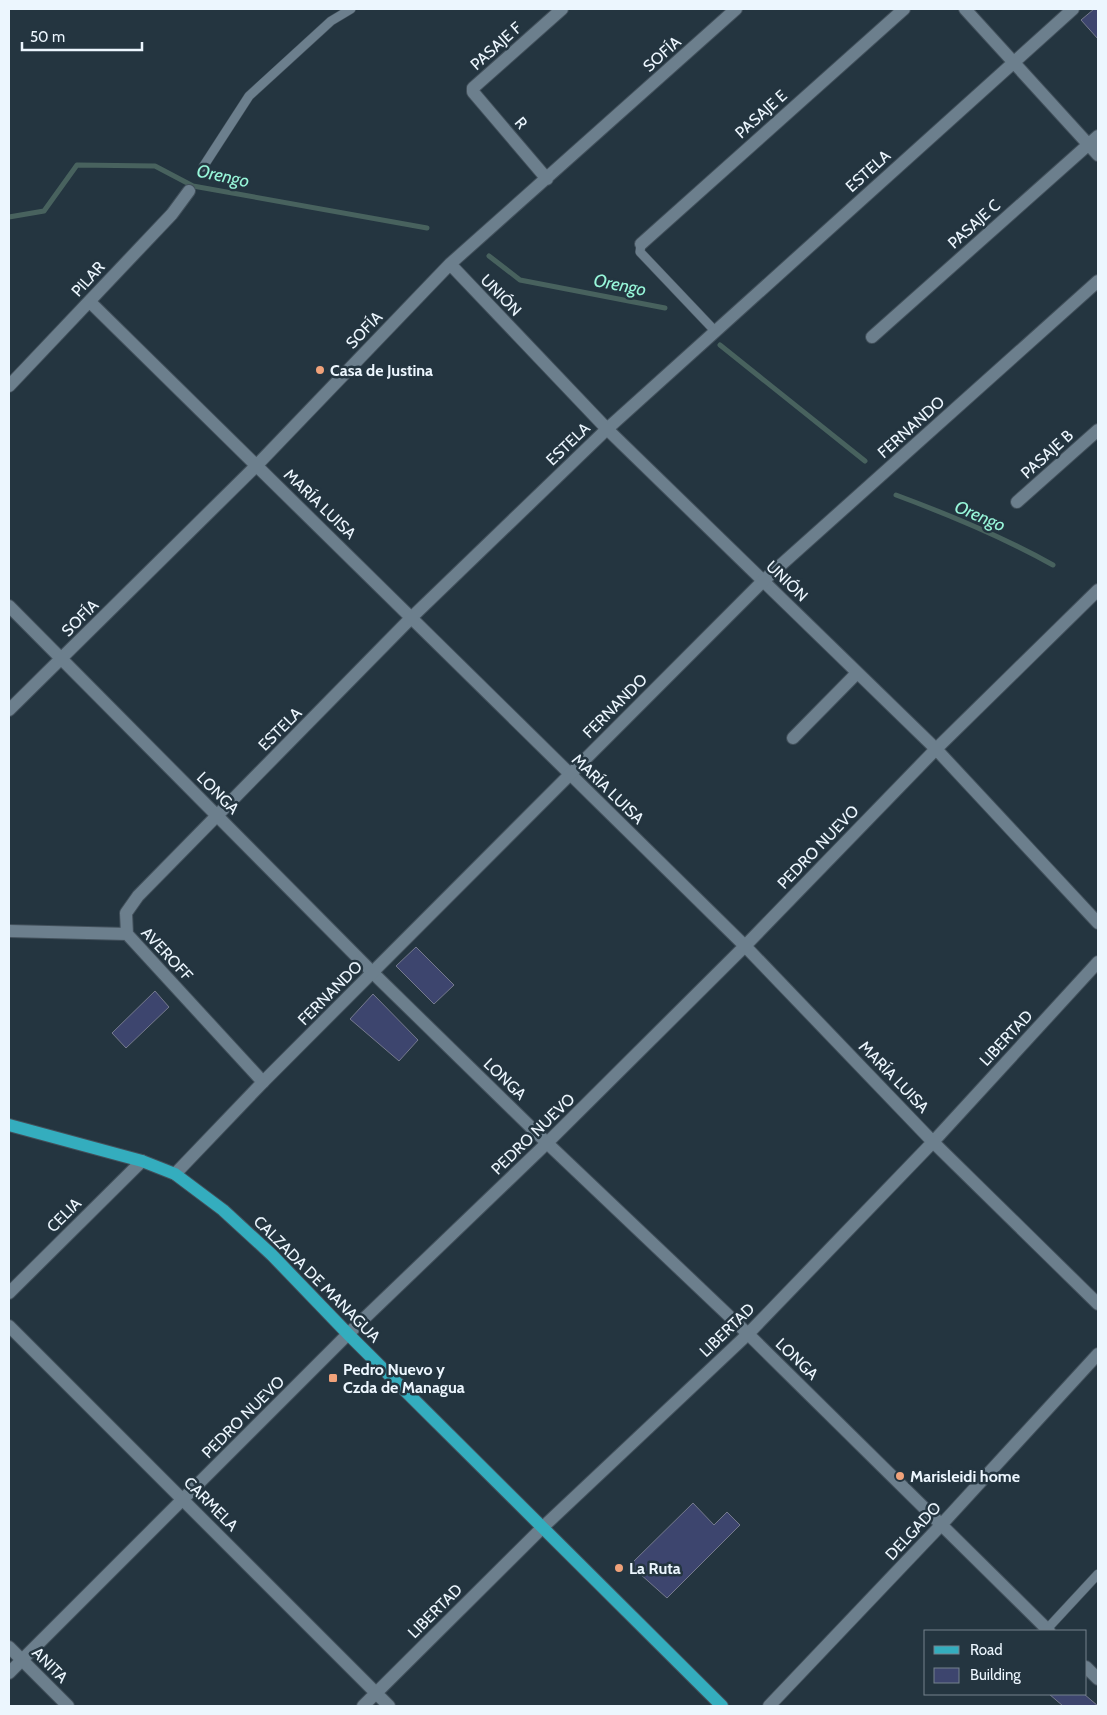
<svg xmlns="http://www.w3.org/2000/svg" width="1107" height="1715" font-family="Cabin,sans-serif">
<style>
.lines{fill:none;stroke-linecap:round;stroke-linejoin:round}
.stream{stroke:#48625e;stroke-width:5}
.building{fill:#3d456e;stroke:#757a8d}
.service-casing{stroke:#42505b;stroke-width:10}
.minor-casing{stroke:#42505b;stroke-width:14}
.tertiary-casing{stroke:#42505b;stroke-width:14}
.primary-casing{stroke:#42505b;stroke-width:14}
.service{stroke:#6c7f8d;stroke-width:9}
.minor{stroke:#6c7f8d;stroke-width:12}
.tertiary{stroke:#6c7f8d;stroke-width:12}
.primary{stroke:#34adbe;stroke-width:12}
.poi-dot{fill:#f0a27a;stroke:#243540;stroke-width:2}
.labels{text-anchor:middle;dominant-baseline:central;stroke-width:5;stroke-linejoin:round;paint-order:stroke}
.street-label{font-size:16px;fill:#ecf6fe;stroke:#243540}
.poi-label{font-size:16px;font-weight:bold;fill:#ecf6fe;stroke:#243540;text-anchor:start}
.water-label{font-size:18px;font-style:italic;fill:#98f7da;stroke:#243540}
</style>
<rect width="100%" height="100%" fill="#243540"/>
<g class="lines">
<!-- stream -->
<path class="stream" d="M9,217L44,211L77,165L155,166L193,186L427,228
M489,256L520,280L665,308
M720,345L865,461
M896,495C950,515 1003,537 1053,565"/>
</g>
<!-- building -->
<path class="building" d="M1094,9H1098V39L1081,20Z
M416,947L454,985L434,1004L396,966Z
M155,991L169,1007L126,1048L112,1033Z
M373,994L418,1040L399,1061L350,1019Z
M693,1503L714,1525L727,1512L740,1525L667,1598L630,1565Z
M1049,1694H1084L1098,1706H1063Z"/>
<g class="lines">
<defs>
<path id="service" d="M203,167L249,96L331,21L351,9
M641,244L640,252L715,331
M1047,1629L1098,1574"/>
<path id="minor" d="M965,9L1098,155
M547,179L473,92V88L562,9
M641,244L904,9
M450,264L607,429L936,749L1098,923
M90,302L745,946L933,1142L1098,1304
M872,337L1098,136
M9,386L172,214L189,191
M1017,502L1098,430
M9,606L373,973L547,1143L748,1334L1049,1631
M9,710L257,465L450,264L736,9
M793,738L857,673
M9,931L127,934L263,1082
M127,934L126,913L138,896L412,617L607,429L1073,9
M9,1293L142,1161
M9,1326L389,1706
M9,1647L68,1706
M1086,1667L1098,1679
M9,1673L348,1334L547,1143L745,946L936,749L1098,590
M363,1706L543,1527L748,1334L933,1142L1098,962
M769,1706L942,1524L1098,1354"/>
<path id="tertiary" d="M175,1174L263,1082L763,581L1098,281"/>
<path id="primary" d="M9,1125L142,1161L175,1174L223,1210L272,1255L348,1334L722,1706"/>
</defs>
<!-- service casing -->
<use href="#service" class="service-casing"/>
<!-- minor casing -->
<use href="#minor" class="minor-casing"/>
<!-- tertiary casing -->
<use href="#tertiary" class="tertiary-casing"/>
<!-- primary casing -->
<use href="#primary" class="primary-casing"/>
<!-- service -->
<use href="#service" class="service"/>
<!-- minor -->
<use href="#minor" class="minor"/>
<!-- tertiary -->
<use href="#tertiary" class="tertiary"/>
<!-- primary -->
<use href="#primary" class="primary"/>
</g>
<!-- markers -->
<g class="poi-dot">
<circle cx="320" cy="370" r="5"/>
<rect x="328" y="1373" width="10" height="10" rx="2.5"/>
<circle cx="900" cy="1476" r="5"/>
<circle cx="619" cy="1568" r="5"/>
</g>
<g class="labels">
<!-- street labels -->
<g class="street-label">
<text transform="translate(496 46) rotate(-42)">PASAJE F</text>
<text transform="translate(662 54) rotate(-42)">SOFÍA</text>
<text transform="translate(761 114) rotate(-42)">PASAJE E</text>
<text transform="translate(521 123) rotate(50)">R</text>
<text transform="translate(868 171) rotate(-42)">ESTELA</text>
<text transform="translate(974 224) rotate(-42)">PASAJE C</text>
<text transform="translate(88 279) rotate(-48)">PILAR</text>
<text transform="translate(501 295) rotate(46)">UNIÓN</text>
<text transform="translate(364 330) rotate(-46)">SOFÍA</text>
<text transform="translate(911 427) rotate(-42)">FERNANDO</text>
<text transform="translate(568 444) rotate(-44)">ESTELA</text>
<text transform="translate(1047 454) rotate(-42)">PASAJE B</text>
<text transform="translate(320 504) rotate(44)">MARÍA LUISA</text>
<text transform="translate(787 581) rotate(44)">UNIÓN</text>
<text transform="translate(80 618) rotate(-45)">SOFÍA</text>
<text transform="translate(615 706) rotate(-45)">FERNANDO</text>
<text transform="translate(280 729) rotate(-45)">ESTELA</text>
<text transform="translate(608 789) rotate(44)">MARÍA LUISA</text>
<text transform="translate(218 793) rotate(45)">LONGA</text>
<text transform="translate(818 847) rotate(-46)">PEDRO NUEVO</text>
<text transform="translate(167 954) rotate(47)">AVEROFF</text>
<text transform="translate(330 993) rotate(-45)">FERNANDO</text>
<text transform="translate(1006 1038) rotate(-47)">LIBERTAD</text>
<text transform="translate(894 1077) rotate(46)">MARÍA LUISA</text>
<text transform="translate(505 1079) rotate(44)">LONGA</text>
<text transform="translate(533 1134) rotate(-44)">PEDRO NUEVO</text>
<text transform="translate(64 1215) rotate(-45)">CELIA</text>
<text transform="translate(317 1279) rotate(45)">CALZADA DE MANAGUA</text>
<text transform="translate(727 1330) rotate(-44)">LIBERTAD</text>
<text transform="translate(797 1359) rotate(44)">LONGA</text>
<text transform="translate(243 1417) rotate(-45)">PEDRO NUEVO</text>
<text transform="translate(211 1504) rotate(45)">CARMELA</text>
<text transform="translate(913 1531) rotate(-47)">DELGADO</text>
<text transform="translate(435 1611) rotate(-45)">LIBERTAD</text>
<text transform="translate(50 1665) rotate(45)">ANITA</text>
</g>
<!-- poi labels -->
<g class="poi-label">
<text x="330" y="370">Casa de Justina</text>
<text x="343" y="1369">Pedro Nuevo y<tspan x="343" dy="18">Czda de Managua</tspan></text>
<text x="910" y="1476">Marisleidi home</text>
<text x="629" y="1568">La Ruta</text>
</g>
<!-- water labels -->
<g class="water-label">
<text transform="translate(223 176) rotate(12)">Orengo</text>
<text transform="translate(620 285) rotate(11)">Orengo</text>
<text transform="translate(980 516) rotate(23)">Orengo</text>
</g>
</g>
<!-- border -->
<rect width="1107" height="1715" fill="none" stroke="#ecf6fe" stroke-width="20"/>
<!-- legend -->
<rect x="924" y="1630" width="162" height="65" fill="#243540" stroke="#74828c"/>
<rect x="934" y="1646" width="25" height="8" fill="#34adbe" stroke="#74828c"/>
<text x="970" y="1655" font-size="15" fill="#ecf6fe">Road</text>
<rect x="934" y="1668" width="25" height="15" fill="#3d456e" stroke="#74828c"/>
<text x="970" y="1680" font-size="15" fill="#ecf6fe">Building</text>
<!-- scale -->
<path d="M22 42v8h120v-8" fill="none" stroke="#ecf6fe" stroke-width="2.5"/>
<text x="30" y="42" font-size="15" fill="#ecf6fe" stroke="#243540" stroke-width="4" paint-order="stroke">50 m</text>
</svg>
